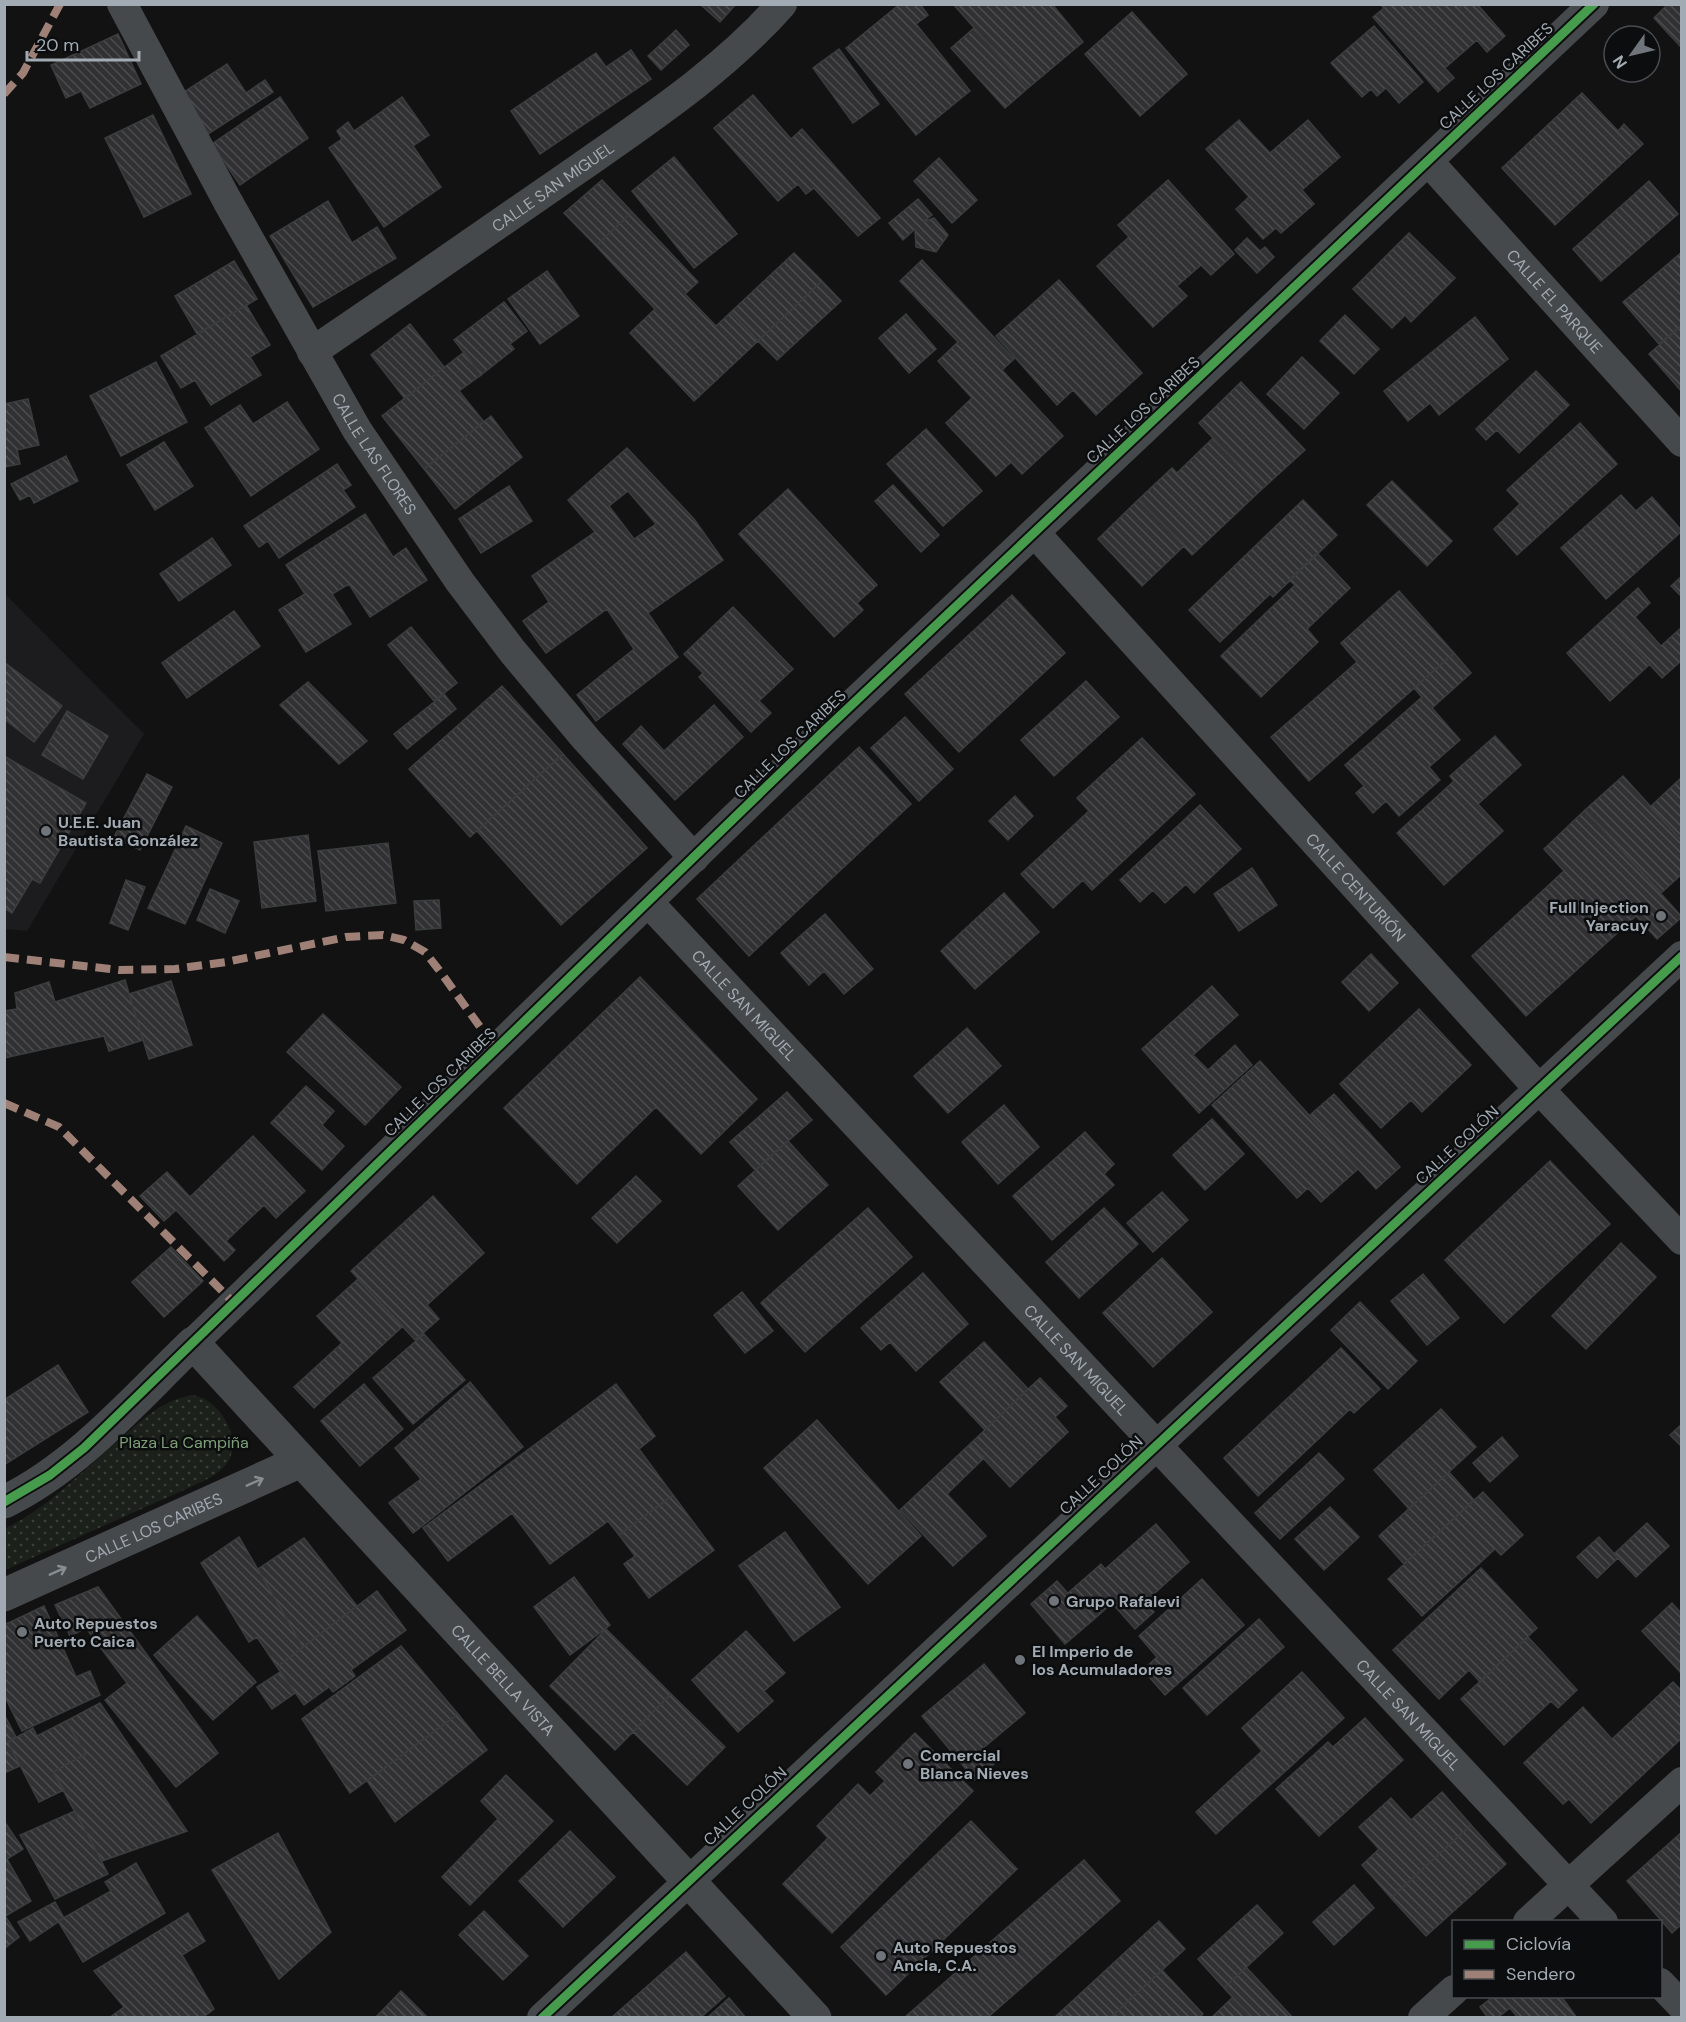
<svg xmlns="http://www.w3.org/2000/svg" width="1686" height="2022" font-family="'DM Sans',sans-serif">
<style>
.built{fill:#1c1c1e}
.green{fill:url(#green-dots)}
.building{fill:url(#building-back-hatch);stroke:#3a3d3e;stroke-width:1.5;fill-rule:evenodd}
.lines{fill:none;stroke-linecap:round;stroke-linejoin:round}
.minor{stroke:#46494b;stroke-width:30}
.tertiary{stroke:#46494b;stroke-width:33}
.quiet{stroke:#9e8076;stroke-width:8;stroke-dasharray:15 8;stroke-linecap:butt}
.cycleway-casing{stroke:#0c0d0e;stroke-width:13}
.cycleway{stroke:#469c4c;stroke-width:9}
.oneway{stroke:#868e94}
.poi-dot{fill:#70757b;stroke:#0c0d0e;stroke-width:2}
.labels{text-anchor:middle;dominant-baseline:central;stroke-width:5;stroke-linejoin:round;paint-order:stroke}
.street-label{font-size:16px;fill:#a2abb4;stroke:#0c0d0e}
.poi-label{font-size:16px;font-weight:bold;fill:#a2abb4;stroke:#0c0d0e;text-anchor:start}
.park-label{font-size:16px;fill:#7ea078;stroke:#0c0d0e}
</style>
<defs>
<pattern id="green-dots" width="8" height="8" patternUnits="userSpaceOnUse" patternTransform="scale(1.5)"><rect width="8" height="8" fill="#1b211a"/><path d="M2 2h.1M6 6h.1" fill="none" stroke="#393f39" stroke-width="1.8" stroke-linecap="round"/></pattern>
<pattern id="building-back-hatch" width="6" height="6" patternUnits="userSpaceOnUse" patternTransform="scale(1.5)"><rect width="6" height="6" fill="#313133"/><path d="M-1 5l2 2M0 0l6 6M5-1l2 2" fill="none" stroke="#4c4c4e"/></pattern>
</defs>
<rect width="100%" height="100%" fill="#121212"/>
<!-- built -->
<path class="built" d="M4,593L144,734L27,931L5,929Z"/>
<!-- green -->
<path class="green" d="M191,1395C218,1397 242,1436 229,1460C222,1473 207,1479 195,1485L5,1570L4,1529C46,1510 86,1468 121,1438C145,1418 160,1402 191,1395Z"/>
<!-- building -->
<path class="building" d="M700,4H736L720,22Z
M900,4H920L928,15L916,24L970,91L916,135L846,48Z
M953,4H1052L1083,42L1028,88Z
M1380,4H1458L1460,7L1463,4H1477L1505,36L1487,52L1477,40L1445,68L1454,78L1438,92L1373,17L1384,8Z
M1668,4H1682V48L1654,18Z
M1132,12L1187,74L1140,116L1085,54Z
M1374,26L1423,82L1399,103L1386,88L1377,96L1371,89L1362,97L1331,63Z
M974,28L1028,88L1005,108L951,48Z
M676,30L689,45L661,70L648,56Z
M118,34L141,84L90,108L81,91L66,98L51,65Z
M839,49L879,104L853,123L813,68Z
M631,50L651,79L540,154L511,111L596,53L606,67Z
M227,64L246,93L265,80L273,92L208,134L181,94Z
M1582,93L1618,131L1624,124L1643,144L1555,225L1502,168Z
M753,95L791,139L802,129L880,218L858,236L814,188L806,194L798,184L778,201L714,128Z
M280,97L308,138L240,185L212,144Z
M402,97L429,135L413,146L441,187L384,227L329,148L342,139L337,131L348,122L354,131Z
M153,115L191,194L144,217L105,138Z
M1239,120L1270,153L1308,120L1340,157L1302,190L1314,204L1281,233L1276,228L1263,239L1236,209L1249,197L1206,149Z
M674,157L737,234L694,268L632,191Z
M939,158L977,200L952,223L914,181Z
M602,180L632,212L596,246L564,213Z
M1168,180L1234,254L1211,275L1201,265L1177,286L1187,296L1153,327L1097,266L1129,237L1118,225Z
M1649,181L1678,214L1601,281L1573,249Z
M918,199L932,215L923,222L934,218L948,235L936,252L916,247L915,229L903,240L889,223Z
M328,201L352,243L377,227L396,258L313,307L270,236Z
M632,212L698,282L685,294L716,326L731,312L758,341L694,401L630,333L655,309L596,246Z
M1409,233L1455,278L1411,322L1405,315L1392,328L1353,289Z
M1247,238L1260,251L1265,247L1274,257L1257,273L1235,250Z
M1682,252V325L1659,344L1623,302Z
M794,253L822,281L758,341L731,312Z
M922,260L1014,359L1002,370L1063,436L1022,474L1011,462L996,476L946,423L972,398L938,361L958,342L900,281Z
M234,261L257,299L197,334L175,296Z
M547,271L579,316L540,344L508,299Z
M1059,280L1142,373L1096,415L1073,390L1057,405L996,336Z
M822,281L841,301L777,360L758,341Z
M504,302L527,331L510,344L514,349L481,375L454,340Z
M246,305L270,345L250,357L261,375L211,405L195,380L181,388L161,356Z
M906,314L936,349L909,373L879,338Z
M1345,315L1379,349L1354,374L1320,341Z
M1475,317L1508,359L1439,415L1430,403L1408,421L1384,391Z
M410,324L444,367L405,399L371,355Z
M1682,325V392L1649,354Z
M464,352L481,375L459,391L484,422L424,469L382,416Z
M1302,357L1339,393L1304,429L1267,394Z
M156,362L187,422L121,456L90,396Z
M1536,371L1569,405L1519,453L1497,430L1486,440L1476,429Z
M1241,382L1305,450L1261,490L1199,423Z
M28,399L39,445L17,450L20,464L4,467V404Z
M287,402L319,449L251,496L205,428L240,405L253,424Z
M491,416L522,457L455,509L424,469Z
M1580,423L1617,464L1517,555L1494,529L1520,504L1507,490Z
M926,429L982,491L943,526L887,464Z
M1213,438L1261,490L1192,555L1139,499L1172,468L1177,473Z
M164,442L193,486L155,510L127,465Z
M627,448L694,519L723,560L648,613L678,657L596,721L577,695L634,649L607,609L546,653L523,621L549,602L532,576L595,532L568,500ZM628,491L656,524L634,539L609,506Z
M66,456L78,481L34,503L30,495L20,500L11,484Z
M337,464L351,485L343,490L355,507L279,558L268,541L259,547L244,526Z
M1392,481L1452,541L1427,566L1367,505Z
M893,485L939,535L921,552L875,501Z
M509,486L532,521L481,553L459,519Z
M788,489L877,585L857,603L863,610L834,637L739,534Z
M1621,495L1636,511L1652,497L1682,531L1606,599L1561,548Z
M1139,499L1184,546L1142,586L1098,539Z
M1303,500L1337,535L1273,597L1270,594L1220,642L1189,610Z
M365,514L393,557L406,548L427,580L370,617L349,584L332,594L351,624L306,652L279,610L305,594L286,565Z
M212,538L231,565L179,601L160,574Z
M1317,553L1350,588L1307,629L1318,642L1261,697L1221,656L1295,585L1289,580Z
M1682,576V597L1671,586Z
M1638,588L1650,603L1635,617L1661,646L1682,627V660L1662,678L1606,617Z
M1399,591L1454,653L1309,781L1271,737L1357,662L1341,643Z
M1012,595L1065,653L959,752L905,694Z
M733,607L793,669L759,701L771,713L751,732L699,677L703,673L684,654Z
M234,611L260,646L187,698L162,663Z
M1606,617L1650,664L1610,701L1567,653Z
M411,627L457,683L434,701L388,645Z
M1454,653L1471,673L1432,708L1460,740L1429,767L1440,780L1399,816L1386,801L1373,813L1356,793L1364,786L1345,765L1422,697L1414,688Z
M4,662L62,706L34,742L4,719Z
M1086,681L1119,717L1054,776L1021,740Z
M308,682L367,741L339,764L280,705Z
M502,686L563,754L470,837L409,769Z
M444,694L456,709L407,749L394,734Z
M714,705L743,737L675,800L623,744L641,726L664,751Z
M67,711L108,736L83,779L42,755Z
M905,717L953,769L919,801L871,748Z
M1495,736L1521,765L1478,804L1503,831L1444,885L1397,833L1454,781L1450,776Z
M1142,738L1195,794L1092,890L1083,880L1053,908L1021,874L1089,811L1077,798Z
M859,747L911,804L749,956L697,899Z
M563,754L647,848L561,925L477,831Z
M4,756L86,803L40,883L32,879L12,913L4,908Z
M147,774L172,787L140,850L114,837Z
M1623,776L1682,841V874L1661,893L1585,810Z
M1681,778H1682V841L1650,807Z
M1015,796L1033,816L1008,840L989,821Z
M1200,805L1241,849L1194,893L1186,884L1165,903L1153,890L1140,902L1120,880Z
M1585,810L1682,917L1657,939L1636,916L1526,1016L1472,956L1564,871L1544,849Z
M186,826L222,843L185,924L148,908Z
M308,835L316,901L262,908L254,842Z
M388,843L396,903L326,911L318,851Z
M1252,868L1277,905L1239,931L1214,894Z
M126,880L145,887L128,930L110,923Z
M210,889L239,901L225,933L197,920Z
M1004,893L1039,932L975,989L941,951Z
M439,900L441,928L416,930L414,901Z
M825,914L873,969L844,994L824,971L809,985L781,953Z
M1371,954L1398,983L1369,1011L1342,982Z
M640,977L757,1099L701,1154L656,1107L577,1184L504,1108Z
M125,980L143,1040L109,1051L104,1036L4,1058V1011L17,1009L15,993L49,982L55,1002Z
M171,981L192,1045L149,1059L129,994Z
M1212,986L1238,1015L1193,1055L1208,1070L1235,1045L1252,1065L1199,1113L1142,1049Z
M1419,1009L1471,1065L1422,1112L1411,1100L1381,1128L1340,1084Z
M323,1014L401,1087L365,1125L287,1052Z
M967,1028L1001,1066L948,1113L914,1076Z
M1260,1061L1358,1169L1321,1202L1308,1188L1297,1198L1212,1105Z
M306,1086L334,1111L322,1125L344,1146L322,1170L271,1123Z
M787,1092L812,1120L755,1170L730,1142Z
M1334,1094L1400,1167L1376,1189L1310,1115Z
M1004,1105L1039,1147L998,1184L962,1142Z
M1212,1119L1244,1154L1205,1190L1173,1155Z
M1085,1132L1114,1164L1104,1174L1114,1185L1052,1240L1013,1196Z
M253,1136L305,1191L276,1218L264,1205L226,1241L235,1250L224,1261L176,1210L164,1221L140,1196L167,1172L190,1197Z
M788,1141L828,1185L778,1230L738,1186Z
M1550,1161L1610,1224L1504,1323L1445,1260Z
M636,1176L661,1201L617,1243L592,1218Z
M1162,1192L1188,1220L1153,1252L1127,1223Z
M433,1196L484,1253L427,1305L439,1319L415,1340L351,1271Z
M868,1208L912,1257L805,1352L761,1303Z
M1104,1208L1138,1244L1079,1298L1046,1262Z
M1621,1243L1656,1277L1586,1349L1552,1316Z
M171,1247L203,1281L164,1317L132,1282Z
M1162,1258L1212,1312L1153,1367L1103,1313Z
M923,1273L968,1324L916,1371L890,1342L881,1350L861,1328Z
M1423,1274L1459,1318L1427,1345L1391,1301Z
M358,1279L402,1327L314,1408L294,1387L342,1343L317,1316Z
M742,1292L773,1331L745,1353L714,1315Z
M1360,1302L1417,1361L1388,1389L1331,1330Z
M424,1334L465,1380L413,1424L373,1378Z
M984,1342L1028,1389L985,1430L940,1382Z
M1341,1348L1380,1389L1354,1413L1350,1409L1258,1496L1224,1458Z
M58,1365L88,1412L4,1465V1400Z
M1040,1378L1067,1406L1055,1417L1068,1432L1010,1487L970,1444Z
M470,1382L523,1447L413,1533L389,1503L421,1479L395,1448Z
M364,1384L403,1429L360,1466L321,1421Z
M616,1384L655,1436L639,1449L673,1495L619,1535L608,1521L550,1564L512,1513L448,1561L423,1528Z
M1441,1409L1476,1447L1409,1509L1374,1470Z
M817,1420L921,1536L868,1584L764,1468Z
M1682,1424V1447L1670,1435Z
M1502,1437L1518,1456L1490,1482L1473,1463Z
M970,1444L984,1458L947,1494L986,1536L953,1566L900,1510Z
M1319,1453L1344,1479L1280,1539L1255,1513Z
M1449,1472L1474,1500L1404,1564L1379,1536Z
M1483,1492L1523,1535L1501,1555L1495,1549L1422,1616L1388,1579Z
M673,1495L714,1550L649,1598L624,1564L635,1556L619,1535Z
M1330,1507L1359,1537L1324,1570L1295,1539Z
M1647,1523L1669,1546L1636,1577L1614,1554Z
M1156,1524L1189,1562L1145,1602L1154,1612L1135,1629L1112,1603L1092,1621L1068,1593L1101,1564L1105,1569Z
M785,1532L840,1607L794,1641L739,1566Z
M239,1537L303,1647L277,1667L257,1637L249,1642L201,1563Z
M1599,1537L1618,1558L1597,1578L1577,1557Z
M304,1538L357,1606L303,1647L258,1569Z
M1481,1568L1537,1628L1480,1682L1469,1670L1439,1699L1393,1650Z
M574,1577L610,1625L570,1655L534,1607Z
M1202,1579L1244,1625L1165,1695L1143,1670L1157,1657L1139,1636Z
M1057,1581L1092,1621L1065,1644L1031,1604Z
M98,1587L218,1753L176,1787L105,1700L127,1683L86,1628L70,1636L55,1605Z
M377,1591L406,1630L351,1670L355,1676L333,1692L329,1687L304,1705L277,1667Z
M1672,1603L1682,1614V1674L1642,1631Z
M44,1606L76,1677L90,1671L100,1695L22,1731L4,1695V1625Z
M197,1616L256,1682L213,1720L154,1655Z
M1259,1619L1284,1647L1207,1715L1183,1688Z
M606,1629L671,1694L615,1750L550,1686Z
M746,1631L785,1673L764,1691L773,1701L738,1732L692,1680Z
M1528,1637L1577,1690L1558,1708L1551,1701L1504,1745L1461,1699Z
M401,1646L458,1714L350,1793L302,1719Z
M984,1664L1025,1713L982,1749L994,1764L975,1780L922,1716Z
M280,1672L295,1693L272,1709L257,1687Z
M1302,1672L1344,1718L1216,1834L1196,1812L1262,1751L1242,1728Z
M1673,1682L1682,1691V1738L1591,1823L1569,1799L1563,1804L1524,1763L1583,1707L1612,1739Z
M671,1694L725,1747L687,1785L633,1732Z
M100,1703L187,1831L102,1861L53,1772L86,1754L66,1721Z
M4,1714L16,1737L8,1742L20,1766L4,1773Z
M458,1714L487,1750L395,1822L367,1781Z
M1365,1718L1403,1760L1319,1836L1276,1789L1328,1742L1333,1747Z
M66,1721L86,1754L53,1772L64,1790L39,1802L8,1742L33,1728L37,1736Z
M915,1733L973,1791L919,1845L870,1796L885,1781L876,1772Z
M506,1775L553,1821L470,1905L442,1877L498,1819L481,1801Z
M858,1784L919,1845L832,1933L783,1884L828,1838L817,1826Z
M1442,1792L1471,1825L1391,1898L1362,1865L1379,1849L1359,1827L1391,1798L1411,1820Z
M75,1811L108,1874L55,1899L20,1835Z
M4,1821L23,1849L4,1861Z
M971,1821L1017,1869L886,1995L841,1947Z
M1471,1825L1506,1864L1426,1936L1391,1898Z
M570,1831L615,1877L563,1927L519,1881Z
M1682,1832V1924L1672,1933L1627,1881Z
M278,1833L331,1932L279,1979L212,1870Z
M7,1859L31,1901L4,1917V1861Z
M1084,1860L1120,1901L987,2018H904Z
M136,1863L165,1913L83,1962L58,1921L111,1891L105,1882Z
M1354,1885L1374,1908L1334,1945L1313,1922Z
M55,1902L64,1918L30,1941L18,1922Z
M1257,1905L1283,1933L1224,1988L1198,1959Z
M484,1911L528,1956L503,1980L459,1935Z
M188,1913L205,1941L182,1955L214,2009L202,2018H109L124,2007L94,1971Z
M5,1916L19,1937L4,1949V1917Z
M1159,1921L1185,1949L1110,2018H1054Z
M686,1952L725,1996L700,2018H611Z
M1246,1967L1293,2018H1252L1224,1988Z
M1162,1970L1203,2014L1199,2018H1110Z
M401,1991L428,2018H375Z
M1494,1996H1561L1577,2018H1518L1510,2008L1497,2018H1488L1480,2007Z
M1233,1997L1252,2018H1211Z
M729,1998L746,2018H707Z"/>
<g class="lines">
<!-- minor -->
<g class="minor">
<path id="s1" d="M122,4L228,202L357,430L460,582L513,652L586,739L694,858"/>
<path id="s2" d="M1428,161L1682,442"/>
<path id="s3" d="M312,352C402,291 492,229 581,167C651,118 725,69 782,4"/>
<path id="s4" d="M1035,533L1539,1089L1682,1240"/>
<path id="s5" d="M648,902L1603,1922"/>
<path d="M193,1343L824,731L1594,4"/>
<path d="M1528,1922L1682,1782"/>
<path d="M1660,1983L1682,2006"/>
<path d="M542,2018L1682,956"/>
<path d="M1423,2018L1454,1990"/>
</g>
<!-- tertiary -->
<g class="tertiary">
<path id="s6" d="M4,1502C77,1467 135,1399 193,1343L815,2018"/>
<path id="s7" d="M4,1595L301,1461"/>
</g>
<!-- quiet -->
<path class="quiet" d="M4,94L23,73L60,4
M4,957L119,970L175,969L226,962L346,937L383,935L404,940L425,952L439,970L496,1049
M4,1103L59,1127L234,1303"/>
<defs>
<path id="cycleway" d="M4,1502L50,1475L84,1448L824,731L1594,4
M542,2018L1682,956"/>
</defs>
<!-- cycleway casing -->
<use href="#cycleway" class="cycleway-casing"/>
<!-- cycleway -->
<use href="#cycleway" class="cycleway"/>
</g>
<!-- one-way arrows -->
<defs><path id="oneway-shaft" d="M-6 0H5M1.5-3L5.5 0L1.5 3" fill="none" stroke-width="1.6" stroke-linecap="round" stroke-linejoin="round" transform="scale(1.5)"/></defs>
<g class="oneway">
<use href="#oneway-shaft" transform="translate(255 1482) rotate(-24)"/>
<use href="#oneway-shaft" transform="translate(58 1571) rotate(-24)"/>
</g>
<!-- markers -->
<g class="poi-dot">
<circle cx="46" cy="831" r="6"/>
<circle cx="1661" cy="916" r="6"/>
<circle cx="1054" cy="1601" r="6"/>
<circle cx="22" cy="1632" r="6"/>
<circle cx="1020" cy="1660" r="6"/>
<circle cx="908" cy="1764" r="6"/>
<circle cx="881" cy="1956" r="6"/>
</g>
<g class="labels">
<!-- street labels -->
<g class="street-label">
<text transform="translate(1496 76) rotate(-43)">CALLE LOS CARIBES</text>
<text stroke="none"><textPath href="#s3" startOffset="292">CALLE SAN MIGUEL</textPath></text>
<text stroke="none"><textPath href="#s2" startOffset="189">CALLE EL PARQUE</textPath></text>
<text transform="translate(1143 410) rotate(-43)">CALLE LOS CARIBES</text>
<text stroke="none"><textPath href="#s1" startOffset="516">CALLE LAS FLORES</textPath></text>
<text transform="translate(790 744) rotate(-44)">CALLE LOS CARIBES</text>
<text stroke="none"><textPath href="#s4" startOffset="478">CALLE CENTURIÓN</textPath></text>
<text stroke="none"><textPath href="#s5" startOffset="141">CALLE SAN MIGUEL</textPath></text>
<text transform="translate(440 1082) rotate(-44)">CALLE LOS CARIBES</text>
<text transform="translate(1457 1145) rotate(-43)">CALLE COLÓN</text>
<text stroke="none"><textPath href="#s5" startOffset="627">CALLE SAN MIGUEL</textPath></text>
<text transform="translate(1101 1475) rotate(-43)">CALLE COLÓN</text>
<text stroke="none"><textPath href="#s7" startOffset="164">CALLE LOS CARIBES</textPath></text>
<text stroke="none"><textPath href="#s6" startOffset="706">CALLE BELLA VISTA</textPath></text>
<text stroke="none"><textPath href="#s5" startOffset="1113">CALLE SAN MIGUEL</textPath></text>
<text transform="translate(745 1806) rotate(-43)">CALLE COLÓN</text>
</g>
<!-- poi labels -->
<g class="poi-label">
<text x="58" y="822">U.E.E. Juan<tspan x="58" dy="18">Bautista González</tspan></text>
<text x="1649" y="907" text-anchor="end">Full Injection<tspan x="1649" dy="18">Yaracuy</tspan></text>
<text x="1066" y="1601">Grupo Rafalevi</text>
<text x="34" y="1623">Auto Repuestos<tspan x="34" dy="18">Puerto Caica</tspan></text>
<text x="1032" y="1651">El Imperio de<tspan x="1032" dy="18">los Acumuladores</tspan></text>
<text x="920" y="1755">Comercial<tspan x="920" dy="18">Blanca Nieves</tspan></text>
<text x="893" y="1947">Auto Repuestos<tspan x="893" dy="18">Ancla, C.A.</tspan></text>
</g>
<!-- park labels -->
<g class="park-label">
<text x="184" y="1442">Plaza La Campiña</text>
</g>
</g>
<!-- border -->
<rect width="1686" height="2022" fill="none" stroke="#a2abb4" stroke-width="12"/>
<!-- legend -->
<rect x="1452" y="1920" width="210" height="78" fill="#0c0d0e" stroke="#484c50" stroke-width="1.5"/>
<rect x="1464" y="1940" width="30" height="9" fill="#469c4c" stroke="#484c50" stroke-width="1.5"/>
<text x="1506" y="1950" font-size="18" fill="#a2abb4">Ciclovía</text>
<rect x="1464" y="1970" width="30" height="9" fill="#9e8076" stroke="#484c50" stroke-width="1.5"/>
<text x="1506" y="1980" font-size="18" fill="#a2abb4">Sendero</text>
<!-- north arrow -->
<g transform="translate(1632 54) rotate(236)"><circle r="28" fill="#0c0d0e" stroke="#484c50" stroke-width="1.5"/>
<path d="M0-4.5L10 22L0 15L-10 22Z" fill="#70757b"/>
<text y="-9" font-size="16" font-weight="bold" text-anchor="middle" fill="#a2abb4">N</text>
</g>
<!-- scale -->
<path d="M27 51v9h112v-9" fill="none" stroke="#a2abb4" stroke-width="3"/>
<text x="36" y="51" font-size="18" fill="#a2abb4" stroke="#0c0d0e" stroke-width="4.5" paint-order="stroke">20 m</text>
</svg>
